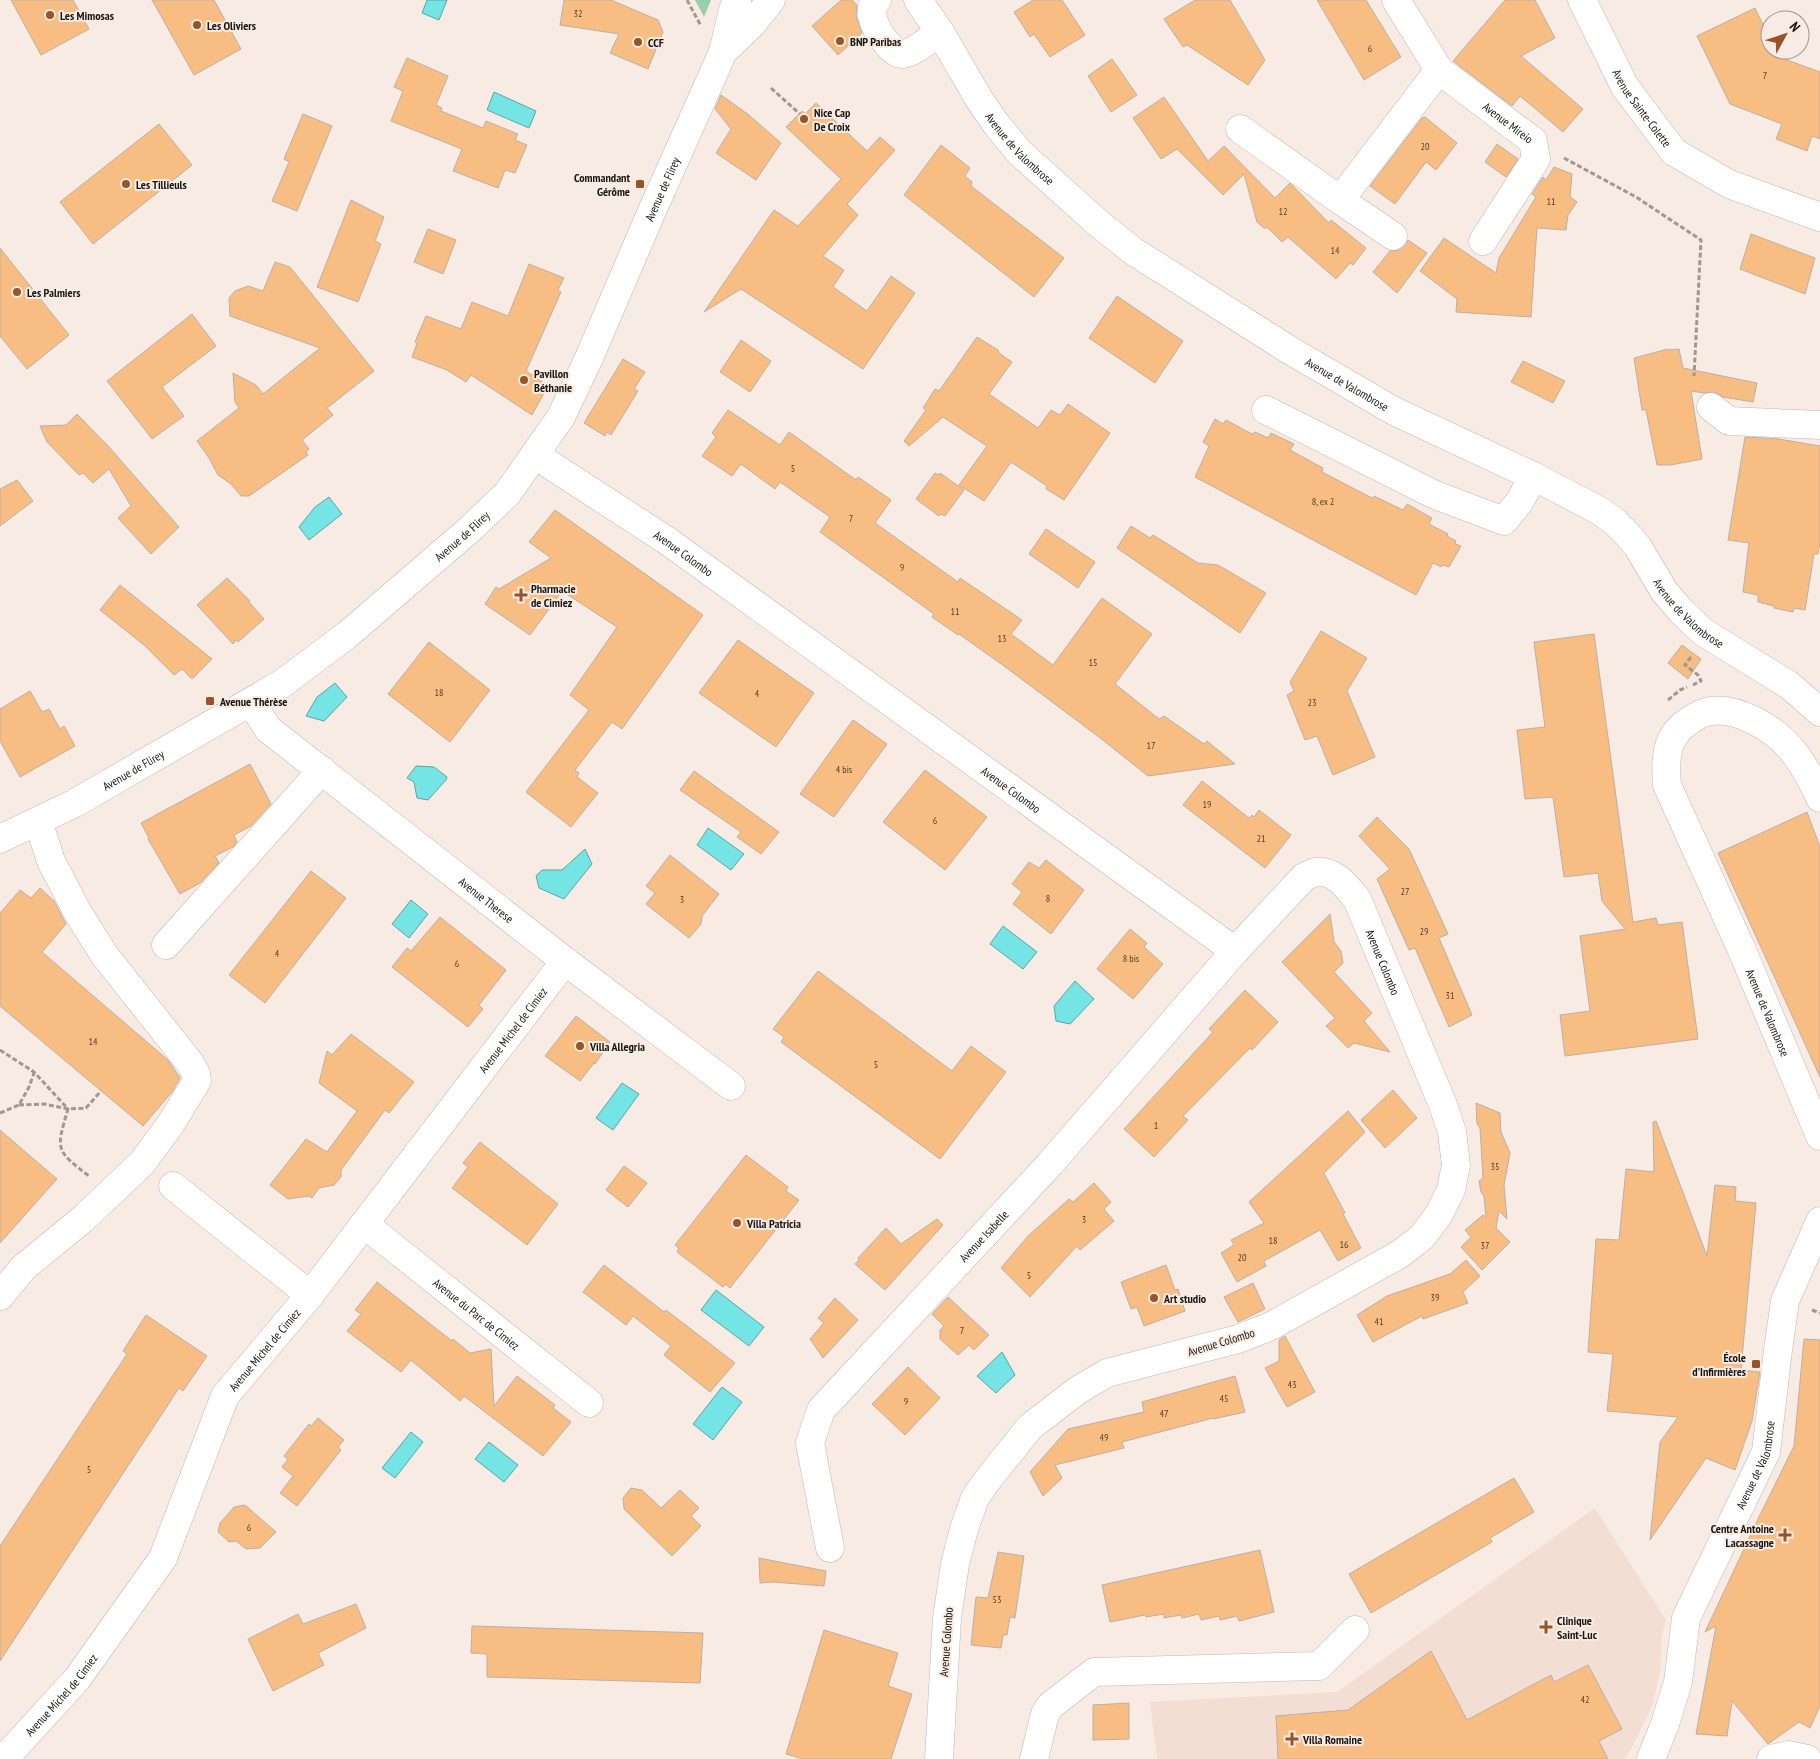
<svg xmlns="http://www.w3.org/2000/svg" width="1820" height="1759" font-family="'PT Sans Narrow',sans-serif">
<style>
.built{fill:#f3ded3}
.green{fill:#97cfac}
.water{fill:#75e4e4;stroke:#59a6a5}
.building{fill:#f8bd82;stroke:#bab0a6}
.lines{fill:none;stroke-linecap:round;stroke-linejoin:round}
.minor-casing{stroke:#c2b6af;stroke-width:29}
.major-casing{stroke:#c2b6af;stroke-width:29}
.path{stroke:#a19791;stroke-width:3;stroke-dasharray:5 2.5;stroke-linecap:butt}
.minor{stroke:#fff;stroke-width:28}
.major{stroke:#fff;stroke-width:28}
.poi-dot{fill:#985426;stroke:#f8ebe3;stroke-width:2}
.labels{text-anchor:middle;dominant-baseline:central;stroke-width:4;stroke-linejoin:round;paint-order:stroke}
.number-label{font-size:10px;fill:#513f2e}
.poi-label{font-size:12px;font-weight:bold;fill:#191512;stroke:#f8ebe3;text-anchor:start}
.street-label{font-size:12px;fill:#191512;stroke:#f8ebe3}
</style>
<rect width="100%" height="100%" fill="#f8ebe3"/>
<!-- built -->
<path class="built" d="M1595,1508L1666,1620L1662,1634L1660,1672L1653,1704L1638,1736L1625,1759H1157L1150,1702L1337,1692Z"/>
<!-- green -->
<path class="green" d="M695,0H711L704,17Z"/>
<!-- water -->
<path class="water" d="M427,0H447L439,20L422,13Z
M494,92L536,111L529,128L487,110Z
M329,497L342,514L309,540L299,527L315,507Z
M335,683L347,697L324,721L306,716L317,697Z
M416,766L434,767L447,777L446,780L428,800L417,798L414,782L407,778Z
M708,828L744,854L731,870L697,845Z
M585,849L592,864L564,899L539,888L536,876L542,870H562Z
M411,900L428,914L409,938L392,924Z
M1003,926L1037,952L1023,969L990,944Z
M1075,981L1094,999L1070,1024L1056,1021L1054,1006Z
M622,1083L639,1094L613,1130L596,1118Z
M716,1290L764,1327L749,1346L701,1310Z
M1002,1352L1015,1375L996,1393L977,1376Z
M722,1387L742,1402L713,1440L693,1424Z
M411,1432L423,1442L395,1478L382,1468Z
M489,1442L518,1465L504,1482L475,1459Z"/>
<!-- building -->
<path class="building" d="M11,0H73L89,29L41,55Z
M152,0H214L241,49L194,75Z
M564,0H611L658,20L663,32L648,69L610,53L619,34L560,25Z
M841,0H852L857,5L856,16L862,33L838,55L812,26Z
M1033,0H1062L1085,35L1050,57L1034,34L1030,37L1014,12Z
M1195,0H1230L1265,60L1248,85L1187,45L1183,47L1164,19Z
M1317,0H1366L1401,57L1364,80Z
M1505,0H1535L1555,38L1521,56L1583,109L1563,132L1520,96L1512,106L1453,61Z
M1755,8L1770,39V50H1775L1779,57L1820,72V139L1812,136L1807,151L1776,139L1782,124L1730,104L1697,36Z
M407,58L448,76L436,105L442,108L441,111L483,128L486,121L518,134L515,140L527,145L515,173L505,170L498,188L453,171L462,149L391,121L403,91L394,87Z
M1112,59L1137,95L1111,112L1088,76Z
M721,95L749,115L781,143L756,180L716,153L731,129L715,109Z
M1164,97L1208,161L1224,146L1275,198L1290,183L1329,223L1331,220L1366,248L1353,265L1350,263L1336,279L1288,237L1282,242L1268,228H1264L1257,222L1244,174L1223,195L1177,149L1161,159L1133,118Z
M816,103L867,151L880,137L895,150L847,204L858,215L823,256L844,270L833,287L867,311L891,276L915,293L863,369L741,289L704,312L774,210L798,226L841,179L786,127L802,111L805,114Z
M303,114L332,126L297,211L272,201L289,162L284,159Z
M1425,117L1457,143L1436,170L1426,162L1395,204L1370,186L1422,118Z
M159,124L192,165L93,244L60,202Z
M1497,144L1518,159L1506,177L1485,162Z
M941,145L970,168L965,176L972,182L971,186L1064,258L1034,297L904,195Z
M1554,167L1572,174L1570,197L1577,202L1568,215L1566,230L1537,228L1531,317L1456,312L1457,299L1420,271L1444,238L1496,273L1499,258L1536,197L1532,194L1543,177L1546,180Z
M351,200L384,217L375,241L381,244L358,302L317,287Z
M428,229L456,240L443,274L414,262Z
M1751,234L1815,258L1805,294L1740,269Z
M1408,240L1427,253L1397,293L1373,272L1390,251L1400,250L1406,245Z
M0,248L69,335L27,369L0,336Z
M275,262L290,267L374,371L327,408L333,415L302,440L309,449L306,452L308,455L249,496H241L231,484L218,475L209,458L197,441L239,408L235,402L233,373L256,385L263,394L320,348L230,316L229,298L235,291L248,286L263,291Z
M529,264L564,278L558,290L561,292L526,371L548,386L532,415L471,375L466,382L447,370L412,357L417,343L415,342L426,316L461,329L472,302L508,316Z
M1117,296L1183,341L1155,383L1089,338Z
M192,314L216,346L162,387L184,416L152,439L107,381Z
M977,337L998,350L999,353L1012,362L989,394L1038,428L1051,410L1060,415L1068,404L1110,433L1064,500L1046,489L1047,486L1011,462L984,501L959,485L987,446L943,417L909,446L904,441L926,410L923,408L935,389L939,391Z
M741,340L771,361L750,392L720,372Z
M1668,349V350L1679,349L1683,368L1757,383L1753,402L1723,397L1714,392L1704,393L1691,391L1702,459L1671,465H1657L1646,410H1642L1634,358Z
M623,359L645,372L634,389L638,391L611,435L607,432L605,436L584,423Z
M1523,361L1565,381L1553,403L1511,382Z
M728,410L780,445L789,432L856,480L858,477L891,500L875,523L958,582L960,578L1022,620L1011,634L1053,665L1102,598L1152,634L1115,684L1159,719L1164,716L1204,744L1207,741L1235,764L1148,776L1099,737L1004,666L959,634L958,635L932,617L934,614L820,532L830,517L780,482L775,489L741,464L732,476L702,456L716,437L712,433Z
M77,414L109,447L179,527L151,554L118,518L131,506L109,469L93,483L83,473L79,475L47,442L40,426L66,425Z
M1215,419L1223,424L1226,420L1252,434L1255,432L1268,438L1271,433L1294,444L1290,450L1323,468L1322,472L1372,498L1374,496L1403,510L1407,504L1432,518L1429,524L1448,534L1447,536L1456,541L1455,544L1461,546L1449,567L1443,565L1441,567L1433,563L1416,595L1195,477L1209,446L1203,442Z
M1745,437L1779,439L1820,446V542L1818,554H1814L1805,610L1794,608L1793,612L1774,608V606L1758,602V595L1743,592L1749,543L1728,540Z
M935,473L939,475L940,473L964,490L945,516L941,514L939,516L916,499Z
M17,480L33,501L0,526V489Z
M555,510L703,615L622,729L612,722L575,770L579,773L577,777L598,793L571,827L526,792L589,710L570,695L617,627L562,591L530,635L485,604L496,587L499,589L551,558L529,542Z
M1131,526L1150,538L1153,535L1198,563L1218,565L1266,593L1240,633L1117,548Z
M1046,529L1095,562L1078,588L1029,554Z
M227,578L250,601L249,602L264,619L238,642L236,640L233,644L197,605Z
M120,585L212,659L192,679L182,669L174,675L144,645L100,610Z
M1321,631L1367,658L1347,691L1375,757L1333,775L1317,736L1305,740L1287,695L1294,691L1290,682Z
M1594,634L1633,922L1656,918L1658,925L1682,922L1698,1039L1565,1056L1560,1015L1590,1011L1580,936L1625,929L1602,901L1598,873L1564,877L1553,797L1525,799L1517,730L1545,727L1534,642Z
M738,640L814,693L776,747L699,693Z
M429,642L490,690L450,742L388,694Z
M1682,645L1701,659L1688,679L1668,663Z
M30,691L42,712L49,709L60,729L64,726L75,746L20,777L0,741V709Z
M853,720L887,744L834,817L800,794Z
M250,764L271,804L251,826L234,835L237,842L233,847L215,856L219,863L200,883L180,894L148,839L149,838L141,823Z
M925,770L987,817L945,870L883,822Z
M694,771L779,832L761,854L737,837L741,832L680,790Z
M1202,781L1249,818L1252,815L1254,817L1259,810L1291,835L1265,868L1183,805Z
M1807,812L1820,847V1077L1718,853Z
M1377,817L1409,849L1448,934L1439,938L1472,1015L1449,1027L1415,948L1409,950L1377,879L1390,869L1359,836Z
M670,855L719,894L702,916L701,924L689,938L646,904L655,893L646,886Z
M1046,860L1084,890L1051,934L1013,904L1022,892L1012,884L1029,862L1039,868Z
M311,871L346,898L265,1003L229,975Z
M40,888L54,901L66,924L42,952L168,1060L180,1078L172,1092L143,1126L0,1006V913L20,890L31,898Z
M1330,914L1334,942L1341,951L1343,963L1334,972L1372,1013L1364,1021L1390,1052L1354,1043L1348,1048L1326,1026L1335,1018L1282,962Z
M440,917L506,970L479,1005L483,1009L468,1027L392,967L407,948L411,951Z
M1130,929L1147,943L1144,947L1163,964L1133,999L1097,969Z
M818,971L952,1071L971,1046L1006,1072L940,1159L781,1042L784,1037L773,1029Z
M1245,990L1278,1022L1252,1050L1250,1048L1183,1116L1188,1120L1154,1157L1124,1129L1213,1032L1209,1029Z
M576,1016L610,1042L595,1064L594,1063L580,1081L545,1056Z
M351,1034L414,1082L389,1113L385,1110L341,1170V1177L334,1185L319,1188L312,1198L309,1196L288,1199L270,1185L306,1139L327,1152L357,1111L319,1083L327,1051L332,1055Z
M1393,1090L1417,1118L1385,1148L1361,1120Z
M1476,1103L1500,1113L1501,1132L1510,1153L1504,1185L1507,1219L1499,1211L1496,1228L1510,1242L1482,1270L1461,1247L1471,1237L1465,1230L1483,1215L1486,1217L1484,1196L1481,1192L1479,1181L1483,1178L1480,1128L1477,1124Z
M1348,1111L1365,1132L1324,1173L1345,1213L1343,1214L1361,1248L1338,1261L1320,1230L1264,1261L1266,1266L1237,1282L1221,1253L1234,1245L1231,1240L1264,1223L1249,1202Z
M1656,1121L1707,1256L1715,1185L1736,1187L1735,1201L1756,1203L1741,1370L1760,1372L1752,1421L1735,1470L1706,1458L1650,1540L1660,1442L1678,1417L1607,1411L1613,1354L1588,1352L1596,1239L1619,1240L1626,1169L1654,1172L1653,1122Z
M0,1130L57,1179L0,1243Z
M480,1142L558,1204L527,1245L452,1188L468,1167L463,1163Z
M746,1155L788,1187L786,1191L799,1200L730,1288L726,1284L723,1287L677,1252L679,1248L675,1245Z
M624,1166L647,1183L628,1207L606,1190Z
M1094,1183L1111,1202L1104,1209L1114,1221L1080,1250L1077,1246L1030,1297L1001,1268L1028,1236L1069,1199L1073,1202Z
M937,1219L943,1225L885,1290L855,1264L859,1260L858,1258L886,1228L901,1244Z
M1466,1260L1480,1276L1463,1292L1468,1303L1423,1319L1422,1316L1373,1342L1357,1315L1387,1296L1450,1274Z
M604,1265L664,1312L666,1310L735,1363L710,1392L664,1355L671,1346L633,1316L626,1325L583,1292Z
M1166,1265L1175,1290L1178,1289L1185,1311L1144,1326L1137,1307L1131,1309L1121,1282Z
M377,1282L452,1341L453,1339L470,1353L491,1349L494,1406L517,1376L555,1405L553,1408L571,1422L543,1456L464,1396L460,1401L411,1360L401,1372L347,1331L361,1314L355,1310Z
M1253,1283L1265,1309L1238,1322L1224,1297Z
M948,1297L989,1335L974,1350L969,1345L958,1355L940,1339V1330L944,1326L932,1314Z
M835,1298L858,1320L823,1358L810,1339L824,1323L818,1318Z
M146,1315L207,1356L183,1391L179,1388L0,1661V1546L127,1354L123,1351Z
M1285,1336L1315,1392L1287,1407L1265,1368L1279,1361V1340Z
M1804,1339L1820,1340V1706L1810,1728L1799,1722L1768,1744L1732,1701L1727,1736L1696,1734L1716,1626L1705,1632L1759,1517L1794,1446Z
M908,1367L940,1398L905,1435L872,1404Z
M1235,1376L1245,1412L1213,1419V1418L1122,1442L1124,1448L1055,1465L1062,1478L1043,1496L1030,1472L1068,1429L1144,1412L1142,1402Z
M318,1418L344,1440L338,1447L341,1450L297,1506L280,1493L293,1476L282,1467L288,1459L284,1456L309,1424L311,1426Z
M1514,1478L1534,1512L1490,1538L1492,1542L1371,1613L1349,1574Z
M631,1488L642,1490L661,1508L680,1490L699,1508L691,1516L701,1526L672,1556L624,1509L623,1498Z
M245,1505L276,1532L260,1548L246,1549L236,1541L229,1542L218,1532L220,1523L234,1507Z
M1260,1550L1274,1612L1239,1621L1237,1616L1220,1620L1219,1616L1201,1620L1199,1614L1182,1618L1181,1615L1164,1618V1614L1146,1617L1145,1615L1110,1622L1102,1585Z
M998,1552L1024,1556L1015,1618L1010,1617L1007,1635H1003L1001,1648L971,1645L976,1597L988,1598Z
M759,1558L826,1571L824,1586L773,1582L760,1583Z
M356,1604L366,1628L318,1653L324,1665L273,1691L248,1639L298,1614L303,1624Z
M472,1626L703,1633L700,1683L487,1677V1654L471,1653Z
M824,1630L898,1653L888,1686L912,1694L891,1759H803L786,1754Z
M1431,1651L1467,1720L1551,1675L1554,1682L1588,1665L1622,1729L1599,1741L1608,1759H1278L1276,1716L1348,1710Z
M1129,1703V1739L1093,1740V1705Z"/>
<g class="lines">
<defs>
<g id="minor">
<path d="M877,0C875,2 873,4 872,7C868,20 889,53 902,54C912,54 931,38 940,32"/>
<path id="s1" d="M1396,0L1439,70L1533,141L1536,159L1483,241"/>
<path id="s2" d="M1582,0L1625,87L1674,152L1729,184L1820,217"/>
<path d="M1240,129L1340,200L1439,70"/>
<path d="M1340,200L1393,236"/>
<path d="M1711,407L1729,421L1820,425"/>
<path d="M1266,410L1433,494L1504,521L1520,501L1533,476"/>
<path id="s3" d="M535,455L669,542L1235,951L1304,877C1307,876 1312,873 1315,872C1334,869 1347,887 1357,899L1443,1105L1452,1132L1456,1165L1451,1190L1439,1214L1422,1237L1400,1254L1271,1326L1238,1339L1107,1373L1078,1390L1030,1427L989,1478L975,1498L964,1529L955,1564L947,1618L939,1759"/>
<path id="s4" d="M251,702L268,729L565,961L731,1086"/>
<path d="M166,945L322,770"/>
<path d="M173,1186L310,1295"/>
<path id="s5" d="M364,1224L589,1403"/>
<path d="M0,1296L23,1268L84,1218L142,1163L170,1125L197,1081L196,1074L190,1063L105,956L78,913L51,861L38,821"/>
<path id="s6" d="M830,1548L810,1443L821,1410L1049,1165L1235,951"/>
<path id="s7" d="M4,1759L77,1679L163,1558L225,1396L310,1295L565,961"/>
<path d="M1034,1759L1045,1714L1050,1706L1094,1672L1319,1666L1355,1630"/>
</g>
<g id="major">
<path id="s8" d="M918,0L940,32L979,99L996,124L1020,153L1098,223L1133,251L1291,351L1394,411L1533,476L1600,511L1614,521L1627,534L1638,547L1664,591L1681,611L1703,632L1789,685L1820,712"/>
<path d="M723,52L752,24L771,0"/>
<path id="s9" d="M1820,798C1813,782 1806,768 1795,754C1777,730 1734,702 1703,713C1698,715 1694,718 1689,721C1665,736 1665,760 1667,785L1741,948L1820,1136"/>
<path id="s10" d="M0,839L75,803L283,683L347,635L469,530L507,494L561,417L589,358L652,211L723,52L733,10L737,0"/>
<path id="s11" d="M1651,1759L1665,1724L1678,1682L1686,1618L1766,1452L1778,1350L1785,1301L1820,1221"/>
<path d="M1771,1759L1788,1755L1807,1759"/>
</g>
</defs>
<!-- minor casing -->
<use href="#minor" class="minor-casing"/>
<!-- major casing -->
<use href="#major" class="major-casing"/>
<!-- path -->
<path class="path" d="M687,0L701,26
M771,88L800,114
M1564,158L1636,197L1701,240L1694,376
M1691,657L1685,665L1698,675L1701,681L1693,685
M1668,700L1680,690L1687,687
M0,1050L34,1072L68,1109C56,1150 55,1150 89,1176
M19,1105L44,1104L68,1109L86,1108L101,1091
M0,1113L19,1105L29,1087L34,1073
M1812,1310L1820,1313"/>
<!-- minor -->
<use href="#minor" class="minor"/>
<!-- major -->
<use href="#major" class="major"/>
</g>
<!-- markers -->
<g class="poi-dot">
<circle cx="50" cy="15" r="5"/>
<circle cx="197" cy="25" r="5"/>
<circle cx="840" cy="41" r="5"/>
<circle cx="638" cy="42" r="5"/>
<circle cx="804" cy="119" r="5"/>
<circle cx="126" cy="184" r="5"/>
<rect x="635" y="179" width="10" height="10" rx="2.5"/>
<circle cx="17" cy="292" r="5"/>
<circle cx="524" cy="380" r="5"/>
<path d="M518.5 587.5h5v5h5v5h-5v5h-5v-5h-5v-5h5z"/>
<rect x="205" y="696" width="10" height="10" rx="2.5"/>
<circle cx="580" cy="1046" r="5"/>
<circle cx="737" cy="1223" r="5"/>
<circle cx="1154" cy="1298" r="5"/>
<rect x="1751" y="1359" width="10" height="10" rx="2.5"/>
<path d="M1782.5 1527.5h5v5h5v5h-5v5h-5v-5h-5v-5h5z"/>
<path d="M1543.5 1619.5h5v5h5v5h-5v5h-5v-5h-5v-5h5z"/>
<path d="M1289.5 1731.5h5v5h5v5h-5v5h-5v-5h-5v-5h5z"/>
</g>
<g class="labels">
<!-- number labels -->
<g class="number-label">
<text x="578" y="13">32</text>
<text x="1370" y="48">6</text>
<text x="1765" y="75">7</text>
<text x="1425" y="146">20</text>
<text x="1551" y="201">11</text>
<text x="1283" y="211">12</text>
<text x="1335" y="250">14</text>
<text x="793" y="468">5</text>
<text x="1323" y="501">8, ex 2</text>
<text x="851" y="518">7</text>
<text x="902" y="567">9</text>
<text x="955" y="611">11</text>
<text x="1002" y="638">13</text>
<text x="1093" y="662">15</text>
<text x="439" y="692">18</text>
<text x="757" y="693">4</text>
<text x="1312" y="702">23</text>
<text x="1151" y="745">17</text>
<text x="844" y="769">4 bis</text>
<text x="1207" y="804">19</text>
<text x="935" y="820">6</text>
<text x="1261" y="838">21</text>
<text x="1405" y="891">27</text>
<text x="1048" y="898">8</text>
<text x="682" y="899">3</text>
<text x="1424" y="931">29</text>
<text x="277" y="953">4</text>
<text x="1131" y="958">8 bis</text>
<text x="457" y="963">6</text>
<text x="1450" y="995">31</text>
<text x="93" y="1041">14</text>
<text x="876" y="1064">5</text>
<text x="1156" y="1125">1</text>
<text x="1495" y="1166">35</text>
<text x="1084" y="1219">3</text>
<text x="1273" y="1240">18</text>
<text x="1344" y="1244">16</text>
<text x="1485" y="1245">37</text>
<text x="1242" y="1257">20</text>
<text x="1029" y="1275">5</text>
<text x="1435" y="1297">39</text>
<text x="1379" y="1321">41</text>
<text x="962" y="1330">7</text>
<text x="1292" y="1384">43</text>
<text x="1224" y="1398">45</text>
<text x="906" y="1401">9</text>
<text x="1164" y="1413">47</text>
<text x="1104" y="1437">49</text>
<text x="89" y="1469">5</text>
<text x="249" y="1527">6</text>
<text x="997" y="1599">53</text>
<text x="1585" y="1699">42</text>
</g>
<!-- poi labels -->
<g class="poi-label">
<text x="60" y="15">Les Mimosas</text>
<text x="207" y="25">Les Oliviers</text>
<text x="850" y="41">BNP Paribas</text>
<text x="648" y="42">CCF</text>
<text x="814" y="112">Nice Cap<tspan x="814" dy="14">De Croix</tspan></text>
<text x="630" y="177" text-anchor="end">Commandant<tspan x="630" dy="14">Gérôme</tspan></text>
<text x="136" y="184">Les Tillieuls</text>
<text x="27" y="292">Les Palmiers</text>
<text x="534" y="373">Pavillon<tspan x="534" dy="14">Béthanie</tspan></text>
<text x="531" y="588">Pharmacie<tspan x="531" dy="14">de Cimiez</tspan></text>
<text x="220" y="701">Avenue Thérèse</text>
<text x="590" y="1046">Villa Allegria</text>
<text x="747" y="1223">Villa Patricia</text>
<text x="1164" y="1298">Art studio</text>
<text x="1746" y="1357" text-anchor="end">École<tspan x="1746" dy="14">d'Infirmières</tspan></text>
<text x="1774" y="1528" text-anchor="end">Centre Antoine<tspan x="1774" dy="14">Lacassagne</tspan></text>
<text x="1557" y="1620">Clinique<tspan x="1557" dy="14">Saint-Luc</tspan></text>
<text x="1303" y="1739">Villa Romaine</text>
</g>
<!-- street labels -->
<g class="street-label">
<text stroke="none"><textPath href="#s2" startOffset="124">Avenue Sainte-Colette</textPath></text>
<text stroke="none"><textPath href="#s1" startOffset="169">Avenue Mireio</textPath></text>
<text stroke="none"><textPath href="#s8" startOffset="181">Avenue de Valombrose</textPath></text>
<text stroke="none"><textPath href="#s10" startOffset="960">Avenue de Flirey</textPath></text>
<text stroke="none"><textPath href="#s8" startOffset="586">Avenue de Valombrose</textPath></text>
<text stroke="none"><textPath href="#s10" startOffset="555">Avenue de Flirey</textPath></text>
<text stroke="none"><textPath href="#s3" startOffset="178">Avenue Colombo</textPath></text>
<text stroke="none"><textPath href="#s8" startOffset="1006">Avenue de Valombrose</textPath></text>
<text stroke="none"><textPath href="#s10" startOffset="150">Avenue de Flirey</textPath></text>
<text stroke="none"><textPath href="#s3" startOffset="582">Avenue Colombo</textPath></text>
<text stroke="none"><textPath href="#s4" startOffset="309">Avenue Therese</textPath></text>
<text stroke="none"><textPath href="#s3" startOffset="1092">Avenue Colombo</textPath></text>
<text stroke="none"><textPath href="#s9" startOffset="494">Avenue de Valombrose</textPath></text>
<text stroke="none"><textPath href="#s7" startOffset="896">Avenue Michel de Cimiez</textPath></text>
<text stroke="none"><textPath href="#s6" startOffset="380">Avenue Isabelle</textPath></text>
<text stroke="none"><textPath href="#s5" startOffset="144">Avenue du Parc de Cimiez</textPath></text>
<text transform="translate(1221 1342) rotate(-17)">Avenue Colombo</text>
<text stroke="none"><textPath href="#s7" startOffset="491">Avenue Michel de Cimiez</textPath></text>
<text stroke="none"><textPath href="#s11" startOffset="315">Avenue de Valombrose</textPath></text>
<text transform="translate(946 1642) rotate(-86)">Avenue Colombo</text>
<text stroke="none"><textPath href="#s7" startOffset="86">Avenue Michel de Cimiez</textPath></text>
</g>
</g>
<!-- north arrow -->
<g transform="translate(1785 35) rotate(50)"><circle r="24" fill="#f8ebe3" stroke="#9f958f"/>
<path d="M0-4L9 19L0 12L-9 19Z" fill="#985426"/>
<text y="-8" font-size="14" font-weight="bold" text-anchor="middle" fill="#191512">N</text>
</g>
</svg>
